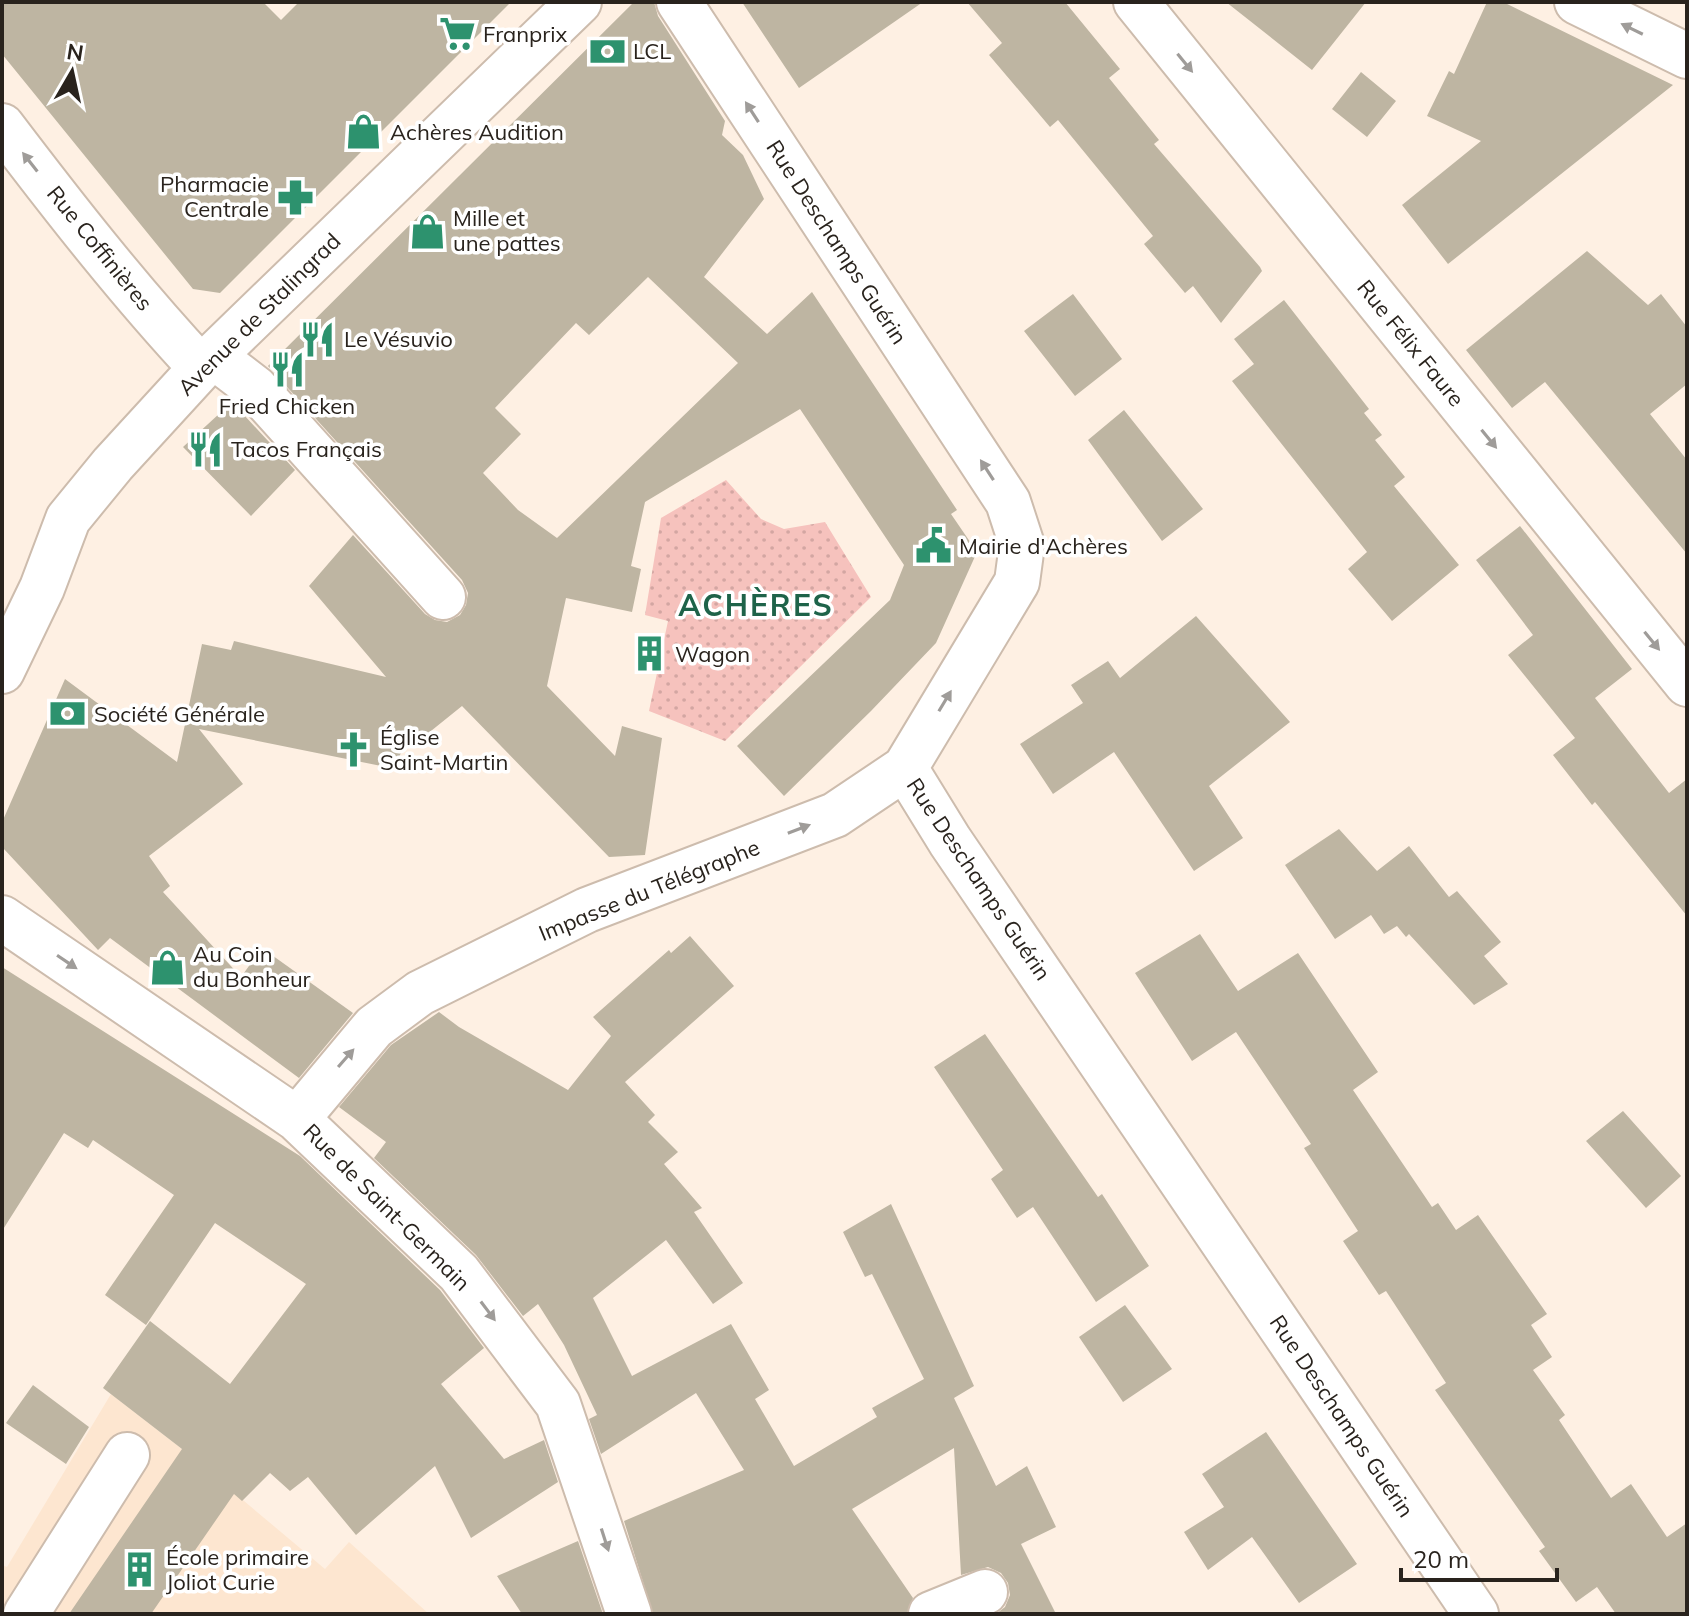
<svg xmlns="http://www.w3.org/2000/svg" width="1689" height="1616" font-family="Mulish,sans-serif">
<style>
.built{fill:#fde6d0}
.green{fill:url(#green-dots)}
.building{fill:#beb5a2;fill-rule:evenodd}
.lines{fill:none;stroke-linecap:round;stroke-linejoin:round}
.minor-casing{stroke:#cdbcad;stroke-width:48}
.minor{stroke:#fff;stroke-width:44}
.oneway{fill:#9f9c99}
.labels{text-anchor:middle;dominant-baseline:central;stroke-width:7;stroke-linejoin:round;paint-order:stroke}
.poi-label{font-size:22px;fill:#29231d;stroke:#fff;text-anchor:start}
.street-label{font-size:22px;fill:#29231d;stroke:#fff}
.district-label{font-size:30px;font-weight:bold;letter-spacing:2px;fill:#1e6349;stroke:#fff}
</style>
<defs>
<pattern id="green-dots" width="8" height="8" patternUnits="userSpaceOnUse" patternTransform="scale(2)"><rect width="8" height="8" fill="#f6c2bd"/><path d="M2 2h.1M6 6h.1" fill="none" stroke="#d3a6a2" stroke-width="1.8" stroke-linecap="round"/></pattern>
</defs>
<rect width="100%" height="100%" fill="#fef0e3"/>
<!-- built -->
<path class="built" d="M111,1394L182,1449L325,1569L349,1542L429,1614H2V1565L7,1567Z"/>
<!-- green -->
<path class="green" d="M726,480L761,519L784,529L825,522L871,597L725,741L649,711L668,621L645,615L661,518Z"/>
<!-- building -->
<path class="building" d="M2,2H263L281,20L299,2H511L220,293L193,289L2,54Z
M634,2H654L658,16L725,121L722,135L743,155L764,199L704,277L767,334L812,292L957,510L951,514L977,552L936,643L871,711L784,796L737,746L890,600L904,565L800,409L645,502L631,566L641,569L632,612L566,598L547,686L615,756L622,726L662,738L645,855L609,857L462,706L426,735L411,737L408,745H403L396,769L199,729L243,784L149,856L170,886L163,892L241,977L262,948L353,1013L299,1078L110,938L98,950L3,848V820L65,679L177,762L202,644L231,650L234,641L386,677L309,586L353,535L425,614L435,620L447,622L460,615L466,605L468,593L462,580L268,366ZM648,277L738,363L557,538L518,510L483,473L521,434L495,408L576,323L589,335Z
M742,2H923L799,88Z
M967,2H1065L1120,69L1109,78L1159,140L1154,144L1260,267L1262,271L1221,323L1193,286L1185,293L1144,244L1153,236L1058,120L1050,127L989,55L1002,43Z
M1226,2H1366L1312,70Z
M1487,2H1503L1673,85L1448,264L1402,205L1481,141L1427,116L1449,71L1454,74Z
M1361,72L1396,101L1367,137L1332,109Z
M1587,251L1648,305L1661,294L1687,327V384L1650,414L1687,460V554L1545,382L1512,408L1466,350Z
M1073,294L1122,359L1075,396L1024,331Z
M1284,300L1369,409L1364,413L1382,435L1375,440L1405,477L1394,486L1459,565L1392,621L1348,569L1367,552L1232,381L1254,364L1234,339Z
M232,402L295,470L251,516L183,447Z
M1124,410L1203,509L1162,541L1088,440Z
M1520,526L1632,669L1595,698L1669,793L1687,779V916L1595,802L1592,805L1553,755L1575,738L1508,655L1533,635L1476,560Z
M1196,616L1290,722L1209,786L1243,838L1194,871L1114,752L1053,794L1020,744L1083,703L1071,685L1108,661L1120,678Z
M1339,829L1377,871L1409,846L1449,897L1457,891L1501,942L1484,956L1508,984L1474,1005L1409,934L1406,937L1397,926L1384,934L1371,915L1335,939L1285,865Z
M1200,934L1238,991L1298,953L1378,1072L1353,1090L1432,1207L1438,1203L1456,1230L1478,1215L1547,1314L1531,1325L1552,1357L1533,1370L1565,1415L1559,1420L1611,1498L1631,1484L1667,1537L1687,1523V1614H1616L1597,1587L1576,1602L1539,1551L1545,1547L1435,1390L1446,1383L1386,1291L1379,1295L1343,1241L1358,1231L1304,1148L1311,1144L1236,1032L1192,1061L1135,973Z
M690,936L734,986L625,1082L655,1115L648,1122L678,1152L664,1164L702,1208L694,1212L743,1283L713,1304L666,1240L593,1298L632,1376L731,1324L769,1390L755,1399L794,1466L877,1417L872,1408L924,1379L872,1274L865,1277L843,1232L891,1204L974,1386L954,1398L996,1486L1027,1466L1056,1527L1021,1544L1056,1614H996L1005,1607L1010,1595L1008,1583L1001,1573L988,1567L961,1575L954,1448L852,1509L913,1598L907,1614H653L624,1521L744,1470L696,1393L601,1454L589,1419L597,1415L564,1345L538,1304L523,1316L476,1255L374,1158L386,1142L339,1107L391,1045L439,1012L459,1027L568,1090L611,1036L593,1017L669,950L671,953Z
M2,967L300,1156L440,1290L484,1348L441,1384L504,1459L544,1440L558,1482L471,1538L435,1466L356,1535L308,1477L290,1491L270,1473L242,1501L234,1494L151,1614H69L182,1449L103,1388L150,1321L230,1384L306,1284L215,1223L146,1325L105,1295L174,1195L93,1140L88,1148L64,1133L2,1231Z
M985,1034L1098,1197L1102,1194L1149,1266L1096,1302L1033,1207L1017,1218L991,1179L1003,1170L934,1067Z
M1623,1111L1681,1176L1646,1208L1586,1141Z
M1125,1305L1172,1369L1123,1402L1079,1337Z
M33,1385L89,1427L66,1464L6,1423Z
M1266,1432L1357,1564L1299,1603L1252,1537L1208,1570L1184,1532L1224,1507L1202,1474Z
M578,1541L603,1614H522L497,1576Z"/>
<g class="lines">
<defs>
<path id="minor" d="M1136,2L1687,684
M1577,2L1687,56
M2,126C65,209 130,292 201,368
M213,356L255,388L443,597
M2,671L42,588L68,519L113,464L201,368L579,2
M905,768L950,841L1476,1614
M2,918L297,1119L459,1273L558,1404L629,1614
M297,1119L374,1027L420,993L587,910L835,815L905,768L1017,582L1022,545L1008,502L679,2
M26,1614L127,1455
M931,1614L985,1592"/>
</defs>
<!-- minor casing -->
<use href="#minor" class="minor-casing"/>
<!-- minor -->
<use href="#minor" class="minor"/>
</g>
<!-- one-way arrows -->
<defs><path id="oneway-solid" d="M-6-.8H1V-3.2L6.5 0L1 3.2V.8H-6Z" transform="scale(2)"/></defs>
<g class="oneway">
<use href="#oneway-solid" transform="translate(1632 29) rotate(-154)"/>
<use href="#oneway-solid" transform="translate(1185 63) rotate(51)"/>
<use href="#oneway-solid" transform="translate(752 112) rotate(-123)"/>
<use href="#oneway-solid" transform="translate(30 162) rotate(-128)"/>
<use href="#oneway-solid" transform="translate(1489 439) rotate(51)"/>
<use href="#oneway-solid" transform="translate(987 470) rotate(-123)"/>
<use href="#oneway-solid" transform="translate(1652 641) rotate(51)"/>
<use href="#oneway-solid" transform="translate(945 701) rotate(-59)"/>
<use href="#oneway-solid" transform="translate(799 829) rotate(-21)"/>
<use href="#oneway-solid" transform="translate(67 962) rotate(34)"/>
<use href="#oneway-solid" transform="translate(346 1058) rotate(-49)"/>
<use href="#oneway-solid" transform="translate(488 1311) rotate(53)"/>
<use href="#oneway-solid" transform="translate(605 1540) rotate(72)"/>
</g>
<!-- icons -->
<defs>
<symbol id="supermarket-bare" viewBox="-9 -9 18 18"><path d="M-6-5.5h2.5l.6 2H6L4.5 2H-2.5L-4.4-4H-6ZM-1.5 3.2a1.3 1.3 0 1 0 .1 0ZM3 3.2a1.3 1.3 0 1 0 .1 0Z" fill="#2d926e" stroke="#fff" stroke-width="2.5" paint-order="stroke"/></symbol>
<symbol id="bank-bare" viewBox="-9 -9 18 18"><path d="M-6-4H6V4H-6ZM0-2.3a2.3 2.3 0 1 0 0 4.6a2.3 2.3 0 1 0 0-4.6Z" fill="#2d926e" stroke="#fff" stroke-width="2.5" paint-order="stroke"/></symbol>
<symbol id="shop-bare" viewBox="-9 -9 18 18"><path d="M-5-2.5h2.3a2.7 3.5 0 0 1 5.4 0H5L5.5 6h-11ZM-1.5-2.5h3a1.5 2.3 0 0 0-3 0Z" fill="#2d926e" stroke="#fff" stroke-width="2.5" paint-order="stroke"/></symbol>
<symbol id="pharmacy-bare" viewBox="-9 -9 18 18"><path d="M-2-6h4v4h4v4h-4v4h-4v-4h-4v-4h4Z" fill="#2d926e" stroke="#fff" stroke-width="2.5" paint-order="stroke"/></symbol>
<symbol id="restaurant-bare" viewBox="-9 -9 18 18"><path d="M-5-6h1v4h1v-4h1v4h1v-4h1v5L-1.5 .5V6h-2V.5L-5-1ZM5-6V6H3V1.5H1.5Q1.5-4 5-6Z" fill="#2d926e" stroke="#fff" stroke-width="2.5" paint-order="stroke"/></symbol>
<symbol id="civic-bare" viewBox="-9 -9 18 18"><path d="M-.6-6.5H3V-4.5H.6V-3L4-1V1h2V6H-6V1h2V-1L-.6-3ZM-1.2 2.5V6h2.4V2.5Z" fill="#2d926e" stroke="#fff" stroke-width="2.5" paint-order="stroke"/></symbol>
<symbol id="building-bare" viewBox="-9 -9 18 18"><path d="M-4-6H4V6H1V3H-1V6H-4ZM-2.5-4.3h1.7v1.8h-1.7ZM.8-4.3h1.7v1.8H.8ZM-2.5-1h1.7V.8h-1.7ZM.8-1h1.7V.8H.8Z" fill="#2d926e" stroke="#fff" stroke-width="2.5" paint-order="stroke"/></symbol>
<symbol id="church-bare" viewBox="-9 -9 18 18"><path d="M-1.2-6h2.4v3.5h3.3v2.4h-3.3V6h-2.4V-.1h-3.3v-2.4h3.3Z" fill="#2d926e" stroke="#fff" stroke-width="2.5" paint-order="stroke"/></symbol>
</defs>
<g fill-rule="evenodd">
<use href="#supermarket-bare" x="432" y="8" width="51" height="51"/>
<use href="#bank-bare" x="582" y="26" width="51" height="51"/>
<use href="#shop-bare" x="338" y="106" width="51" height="51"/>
<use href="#pharmacy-bare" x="270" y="172" width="51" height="51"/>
<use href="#shop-bare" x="402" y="206" width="51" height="51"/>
<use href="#restaurant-bare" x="292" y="314" width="51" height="51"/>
<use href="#restaurant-bare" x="262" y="344" width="51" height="51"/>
<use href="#restaurant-bare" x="180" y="424" width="51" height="51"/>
<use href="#civic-bare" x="908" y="520" width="51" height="51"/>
<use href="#building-bare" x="624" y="628" width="51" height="51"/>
<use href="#bank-bare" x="42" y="688" width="51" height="51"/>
<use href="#church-bare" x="328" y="724" width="51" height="51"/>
<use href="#shop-bare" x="142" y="942" width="51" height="51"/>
<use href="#building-bare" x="114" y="1544" width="51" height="51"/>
</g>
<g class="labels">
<!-- poi labels -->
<g class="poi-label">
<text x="483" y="34">Franprix</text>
<text x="633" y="51">LCL</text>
<text x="390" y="132">Achères Audition</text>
<text x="269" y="184" text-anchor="end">Pharmacie<tspan x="269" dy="25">Centrale</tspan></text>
<text x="453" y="218">Mille et<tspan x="453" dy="25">une pattes</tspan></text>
<text x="344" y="339">Le Vésuvio</text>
<text x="287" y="406" text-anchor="middle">Fried Chicken</text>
<text x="231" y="449">Tacos Français</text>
<text x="959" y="546">Mairie d'Achères</text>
<text x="675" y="654">Wagon</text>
<text x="94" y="714">Société Générale</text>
<text x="380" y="737">Église<tspan x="380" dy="25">Saint-Martin</tspan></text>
<text x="193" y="954">Au Coin<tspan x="193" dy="25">du Bonheur</tspan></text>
<text x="166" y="1557">École primaire<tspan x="166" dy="25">Joliot Curie</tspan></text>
</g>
<!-- street labels -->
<g class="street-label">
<text transform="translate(837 242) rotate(57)">Rue Deschamps Guérin</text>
<text transform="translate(100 248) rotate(51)">Rue Coffinières</text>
<text transform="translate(259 314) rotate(-45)">Avenue de Stalingrad</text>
<text transform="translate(1411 343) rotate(51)">Rue Félix Faure</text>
<text transform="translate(979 879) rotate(56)">Rue Deschamps Guérin</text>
<text transform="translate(649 890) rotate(-22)">Impasse du Télégraphe</text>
<text transform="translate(387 1207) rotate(45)">Rue de Saint-Germain</text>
<text transform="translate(1342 1416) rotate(56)">Rue Deschamps Guérin</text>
</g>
<!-- district labels -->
<g class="district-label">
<text x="756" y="605">ACHÈRES</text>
</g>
</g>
<!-- border -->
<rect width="1689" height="1616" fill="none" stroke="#29231d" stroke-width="8"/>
<!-- north arrow -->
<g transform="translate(72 72) rotate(9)" stroke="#ffffff" stroke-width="6" paint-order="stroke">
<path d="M0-6L14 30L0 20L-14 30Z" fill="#29231d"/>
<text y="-12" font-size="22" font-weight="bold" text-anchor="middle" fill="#29231d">N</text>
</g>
<!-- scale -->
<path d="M1401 1568v12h156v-12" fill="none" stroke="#29231d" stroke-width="4"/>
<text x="1413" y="1568" font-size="24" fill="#29231d" stroke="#ffffff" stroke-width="6" paint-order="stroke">20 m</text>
</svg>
